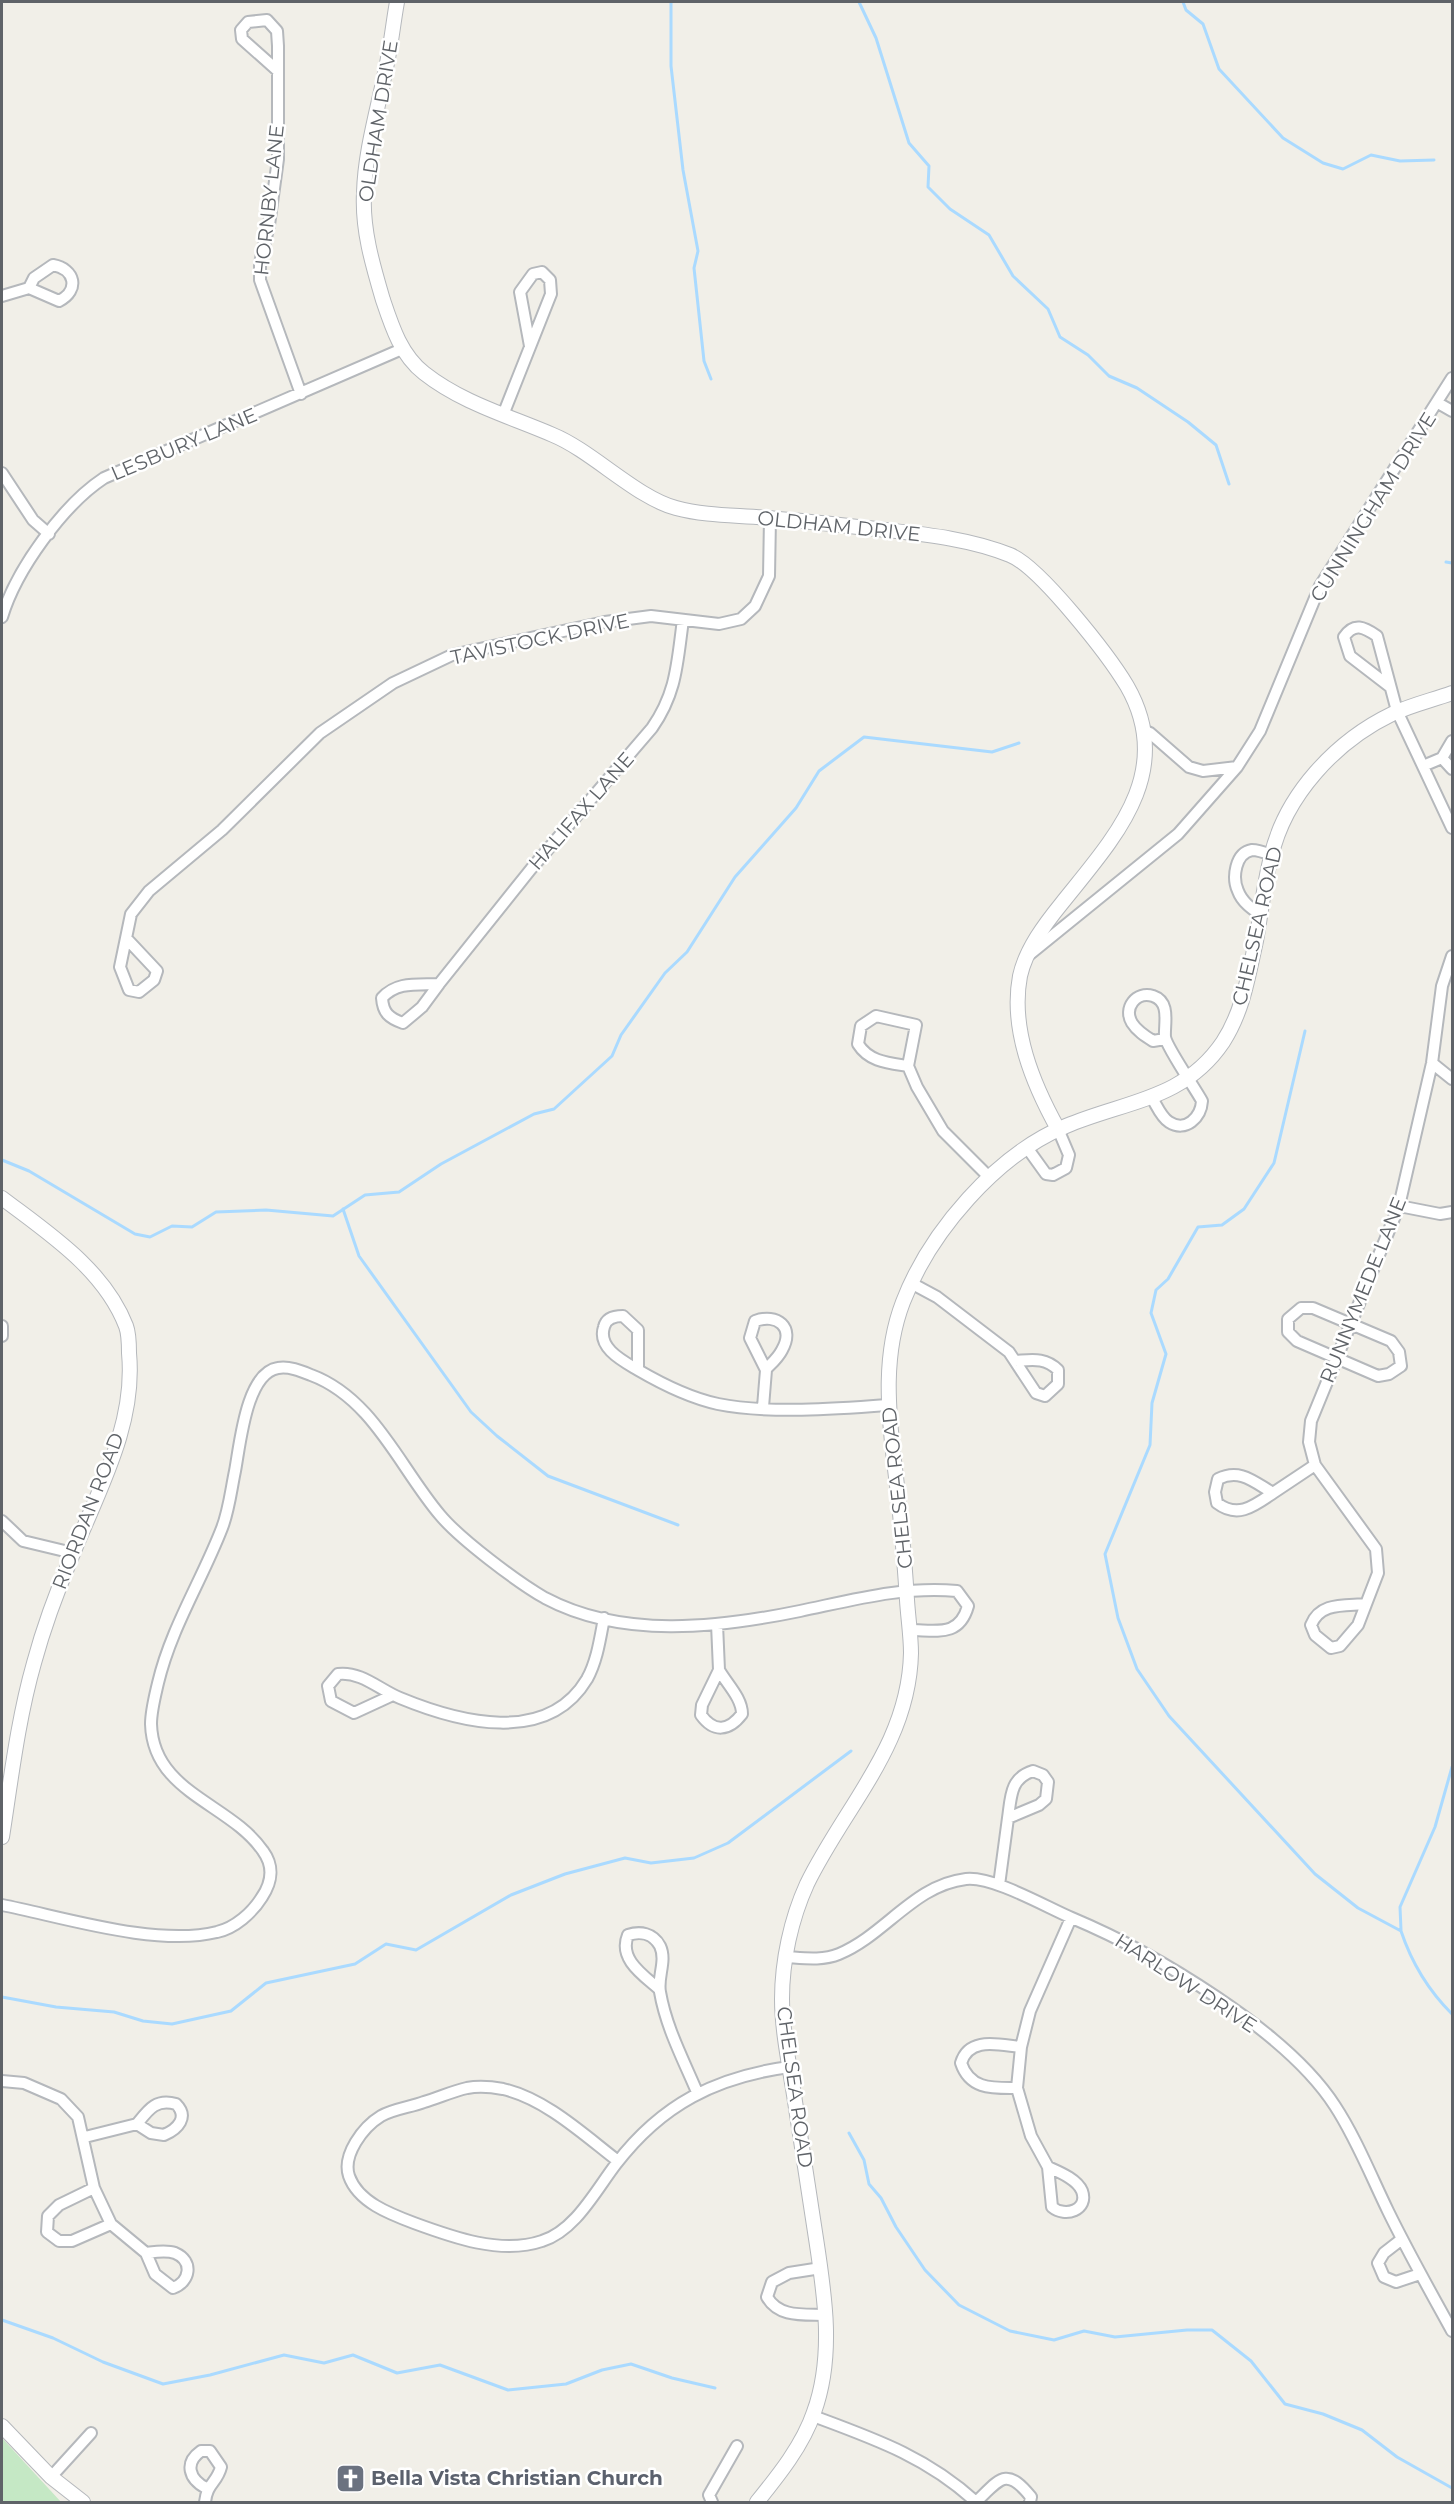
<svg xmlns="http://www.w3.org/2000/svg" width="1454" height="2504" font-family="Montserrat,sans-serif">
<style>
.green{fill:#c5e8c5}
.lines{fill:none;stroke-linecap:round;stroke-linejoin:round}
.stream{stroke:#aadaff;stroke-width:3}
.minor-casing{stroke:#b5b8bc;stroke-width:14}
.tertiary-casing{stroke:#b5b8bc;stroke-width:16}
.minor{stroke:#fff;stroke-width:10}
.tertiary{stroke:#fff;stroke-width:14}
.labels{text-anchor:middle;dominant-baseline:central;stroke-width:5;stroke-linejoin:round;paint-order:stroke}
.street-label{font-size:20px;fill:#5f6368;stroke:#fff}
.worship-label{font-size:20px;font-weight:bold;fill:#5b616d;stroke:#fff;text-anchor:start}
</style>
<rect width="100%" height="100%" fill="#f1efe8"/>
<!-- green -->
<path class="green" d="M2,2438L61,2502H2Z"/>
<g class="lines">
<!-- stream -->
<path class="stream" d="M671,2V66L683,170L698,251L694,268L704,361L711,379
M859,2L876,38L909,143L929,166L928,187L950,209L989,235L1013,276L1048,309L1060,337L1088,355L1109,376L1137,388L1188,422L1216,445L1229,484
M1183,2L1186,10L1203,24L1219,69L1283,138L1323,163L1343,169L1371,155L1400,161L1434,160
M1446,562L1452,563
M1305,1031L1274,1163L1244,1209L1222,1225L1198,1227L1168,1279L1156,1290L1151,1313L1166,1354L1152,1403L1150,1445L1105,1554L1118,1618L1137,1669L1169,1716L1315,1874L1358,1908L1401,1931C1412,1964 1428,1990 1452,2014
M2,1160L29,1171L135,1234L150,1237L172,1226L192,1227L216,1212L266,1210L333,1216L365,1195L399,1192L441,1164L534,1114L554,1109L612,1056L621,1035L665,973L687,952L735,877L796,808L819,771L864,737L992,752L1019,743
M343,1209L359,1256L471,1412L497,1436L548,1476L678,1525
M1401,1930L1400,1907L1435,1827L1452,1767
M2,1997L56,2007L114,2012L143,2021L172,2024L231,2011L266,1983L355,1964L386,1944L416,1950L511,1895L565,1874L625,1858L651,1863L694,1858L728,1843L851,1751
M849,2133L864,2160L869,2184L881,2198L896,2227L925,2270L959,2305L1010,2331L1054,2340L1084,2331L1115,2337L1187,2330H1212L1251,2361L1285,2404L1323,2414L1362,2430L1397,2457L1452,2488
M2,2320L53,2338L103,2362L163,2384L210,2375L284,2355L324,2363L353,2355L397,2373L440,2365L508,2390L566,2384L602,2370L631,2364L672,2378L715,2388"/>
<defs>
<path id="minor" d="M278,71L242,39L241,30L248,22L267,20L277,31L278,46V159L269,225L260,263V280L301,394
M2,296L29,288L34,278L53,265C75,269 80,290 59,301L29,288
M1438,403L1452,411
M503,415L551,294L550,280L542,272L533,274L520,292L530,346
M2,473L33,520L49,534
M2,617C16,570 63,505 104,478L402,349
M1389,686L1350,656L1344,637C1354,622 1364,627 1377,636L1397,711L1452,828
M1143,730L1150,733L1189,767L1203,771L1237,767
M1442,758L1452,769
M1423,766L1442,758L1452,741
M1261,915C1252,909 1242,902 1238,891C1232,878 1235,853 1252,850C1257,850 1266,853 1271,855
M126,938L157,971L154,980L139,992L129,990L120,967L131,914L149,891L222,830L320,733L393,683L452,655L605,622L651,616L719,624L741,619L755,606L769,576L770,518
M1030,954L1178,834L1237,767L1260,731L1320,586L1452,378
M439,984L422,1007L403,1023C389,1018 383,1013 382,998C397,981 418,985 439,984L531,869L652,728C677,692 677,663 683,620
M1432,1063L1452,1079
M908,1066C889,1063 869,1062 858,1044L861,1026L876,1016L916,1025L908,1066L917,1087L943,1131L989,1177
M1152,1098C1157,1106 1161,1117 1169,1122C1186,1133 1201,1117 1202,1101C1195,1088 1167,1048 1165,1037C1164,1024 1171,1002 1153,996C1136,991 1123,1008 1132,1023C1137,1031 1145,1036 1153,1041L1165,1039
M1028,1149L1046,1174L1053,1175L1066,1168L1069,1155L1058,1129
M1399,1206L1440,1214L1452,1212
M911,1283L937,1297L1009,1352L1036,1393L1045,1396L1058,1384V1370C1045,1357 1032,1360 1015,1361
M1301,1308H1313L1391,1341L1399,1352L1401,1366L1389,1374L1378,1376L1297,1341L1288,1332V1319Z
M2,1326V1336
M638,1370C623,1361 597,1348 604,1327C606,1318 614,1316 623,1316L638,1330V1370C662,1384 690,1398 718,1404C768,1414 835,1409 887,1405
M763,1407L766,1370V1369C772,1363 778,1358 782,1350C795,1327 777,1313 755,1321L750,1338L766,1370
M1273,1493C1254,1506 1238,1519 1217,1503L1215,1492L1218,1479C1240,1468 1254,1482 1273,1493L1315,1465
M2,1521L23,1541L73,1553
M1366,1604C1344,1606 1320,1602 1311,1625L1315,1635L1331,1648L1340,1646L1358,1625L1378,1573L1376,1549L1315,1465L1309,1442L1311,1421L1399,1206L1432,1063L1442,986L1452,956
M717,1624L719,1670L702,1705L701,1715C714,1733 729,1731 742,1714C742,1698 727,1684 719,1670
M393,1695L354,1713L331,1701L328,1686L338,1674C361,1671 380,1690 400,1698C458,1722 547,1746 587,1679C597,1661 600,1639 604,1618
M999,1885L1008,1818L1039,1805L1046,1799L1048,1782L1043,1775L1033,1771C1010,1778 1011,1797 1008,1818
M2,1905C63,1917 156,1947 217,1932C235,1928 252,1913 262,1897C272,1882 274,1866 263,1851C230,1803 153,1793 151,1724C151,1711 155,1696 158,1683C171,1628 202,1580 222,1528C229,1510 231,1490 235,1471C240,1445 246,1373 278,1368C289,1366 301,1371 311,1375C373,1398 400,1468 440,1515C460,1539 517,1582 545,1598C622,1639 717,1628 800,1611C853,1600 903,1586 957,1591L968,1606C959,1638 936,1630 909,1630
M785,1957C803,1958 822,1961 839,1954C885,1935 914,1885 966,1879C993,1876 1046,1907 1072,1918C1153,1952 1287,2031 1335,2106C1356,2138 1371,2176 1388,2211C1408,2252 1430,2291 1452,2331
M659,1989C643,1975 618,1959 628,1935C640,1931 653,1933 660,1946C667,1961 657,1977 660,1992C666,2027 683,2059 697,2092
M2,2081L24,2083L61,2099L78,2117L94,2188L111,2224L146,2253L155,2274L173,2288C190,2282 194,2261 175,2253C166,2250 155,2252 146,2253
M1017,2088C993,2088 970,2090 961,2063C969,2036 999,2045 1021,2047
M85,2137L137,2124L151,2133L164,2135C178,2129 189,2117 176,2104C156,2098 148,2110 137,2124
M618,2161C584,2135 546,2099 503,2089C492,2087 478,2086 467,2088C453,2091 438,2098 424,2102C411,2107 393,2109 381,2116C363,2127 342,2155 349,2176C358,2202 390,2214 414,2223C452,2237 501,2255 542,2241C575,2231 596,2190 616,2164C662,2104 716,2077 789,2067
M1048,2167C1059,2172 1077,2179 1082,2191C1089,2210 1065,2218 1052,2207L1048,2167L1031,2136L1017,2088L1021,2047L1030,2011L1071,1918
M94,2188L59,2205L48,2216L47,2232L59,2241H72L111,2224
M1402,2239L1384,2253L1378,2263L1384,2277L1396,2282L1420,2274
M821,2268L789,2273L772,2282L767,2297C779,2318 804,2314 826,2315
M813,2416C875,2439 927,2457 976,2502
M51,2477L91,2433
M205,2502C207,2483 217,2483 221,2467L210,2451H201C184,2463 189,2479 206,2488
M712,2502L709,2495L737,2446
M976,2502C1000,2479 1006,2466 1031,2497L1030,2502"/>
<path id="tertiary" d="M397,2C393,24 391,46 386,68C378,109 365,151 364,193C362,230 373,266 383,300C392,327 401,355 424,373C462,403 509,416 553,435C592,451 637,498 676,508C706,516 737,515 768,518C804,521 841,525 877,529C921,534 968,538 1010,555C1040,567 1109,656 1127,686C1177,773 1113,839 1062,903C1045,924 1026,949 1020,976C1010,1029 1033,1084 1058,1129
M2,1198C48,1233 104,1269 126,1326C129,1334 129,1344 129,1353C136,1425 98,1491 72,1556C57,1591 44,1626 34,1663C18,1719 11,1779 2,1837
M2,2426L51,2477L83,2502
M757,2502C778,2476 803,2445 814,2412C835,2354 824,2291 815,2232C808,2186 801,2140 794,2095C789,2063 782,2030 782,1999C782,1961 791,1919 807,1884C845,1806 909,1745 911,1653C911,1636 908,1617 907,1600C904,1553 900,1507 894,1461C888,1408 883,1354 903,1302C930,1232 996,1155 1066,1126C1125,1101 1184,1100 1223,1042C1243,1011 1248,977 1256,941C1261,913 1264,884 1271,857C1285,795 1336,741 1392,714C1411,705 1433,700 1452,693"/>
</defs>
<!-- minor casing -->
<use href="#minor" class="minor-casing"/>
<!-- tertiary casing -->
<use href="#tertiary" class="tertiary-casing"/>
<!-- minor -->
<use href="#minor" class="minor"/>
<!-- tertiary -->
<use href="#tertiary" class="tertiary"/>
</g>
<!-- icons -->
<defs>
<symbol id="church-square" viewBox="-11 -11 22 22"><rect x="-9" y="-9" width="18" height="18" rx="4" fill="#6b7280" stroke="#fff"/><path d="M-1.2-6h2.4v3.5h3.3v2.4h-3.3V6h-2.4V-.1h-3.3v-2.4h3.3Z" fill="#fff"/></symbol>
</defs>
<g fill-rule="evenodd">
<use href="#church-square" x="334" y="2462" width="33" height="33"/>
</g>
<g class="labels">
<!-- street labels -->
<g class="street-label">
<text transform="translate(378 121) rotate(-81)">OLDHAM DRIVE</text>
<text transform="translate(269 200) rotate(-84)">HORNBY LANE</text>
<text transform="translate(184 444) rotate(-23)">LESBURY LANE</text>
<text transform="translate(1373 507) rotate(-58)">CUNNINGHAM DRIVE</text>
<text transform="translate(839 526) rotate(6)">OLDHAM DRIVE</text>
<text transform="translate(540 639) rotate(-12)">TAVISTOCK DRIVE</text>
<text transform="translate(581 811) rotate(-49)">HALIFAX LANE</text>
<text transform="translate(1257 926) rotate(-77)">CHELSEA ROAD</text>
<text transform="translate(1363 1290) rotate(-68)">RUNNYMEDE LANE</text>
<text transform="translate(897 1488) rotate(-96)">CHELSEA ROAD</text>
<text transform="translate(88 1511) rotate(-69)">RIORDAN ROAD</text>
<text transform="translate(1186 1983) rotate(33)">HARLOW DRIVE</text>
<text transform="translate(795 2087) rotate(82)">CHELSEA ROAD</text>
</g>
<!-- worship labels -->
<g class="worship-label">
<text x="371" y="2478">Bella Vista Christian Church</text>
</g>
</g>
<!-- border -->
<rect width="1454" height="2504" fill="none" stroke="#5f6368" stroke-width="6"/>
</svg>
